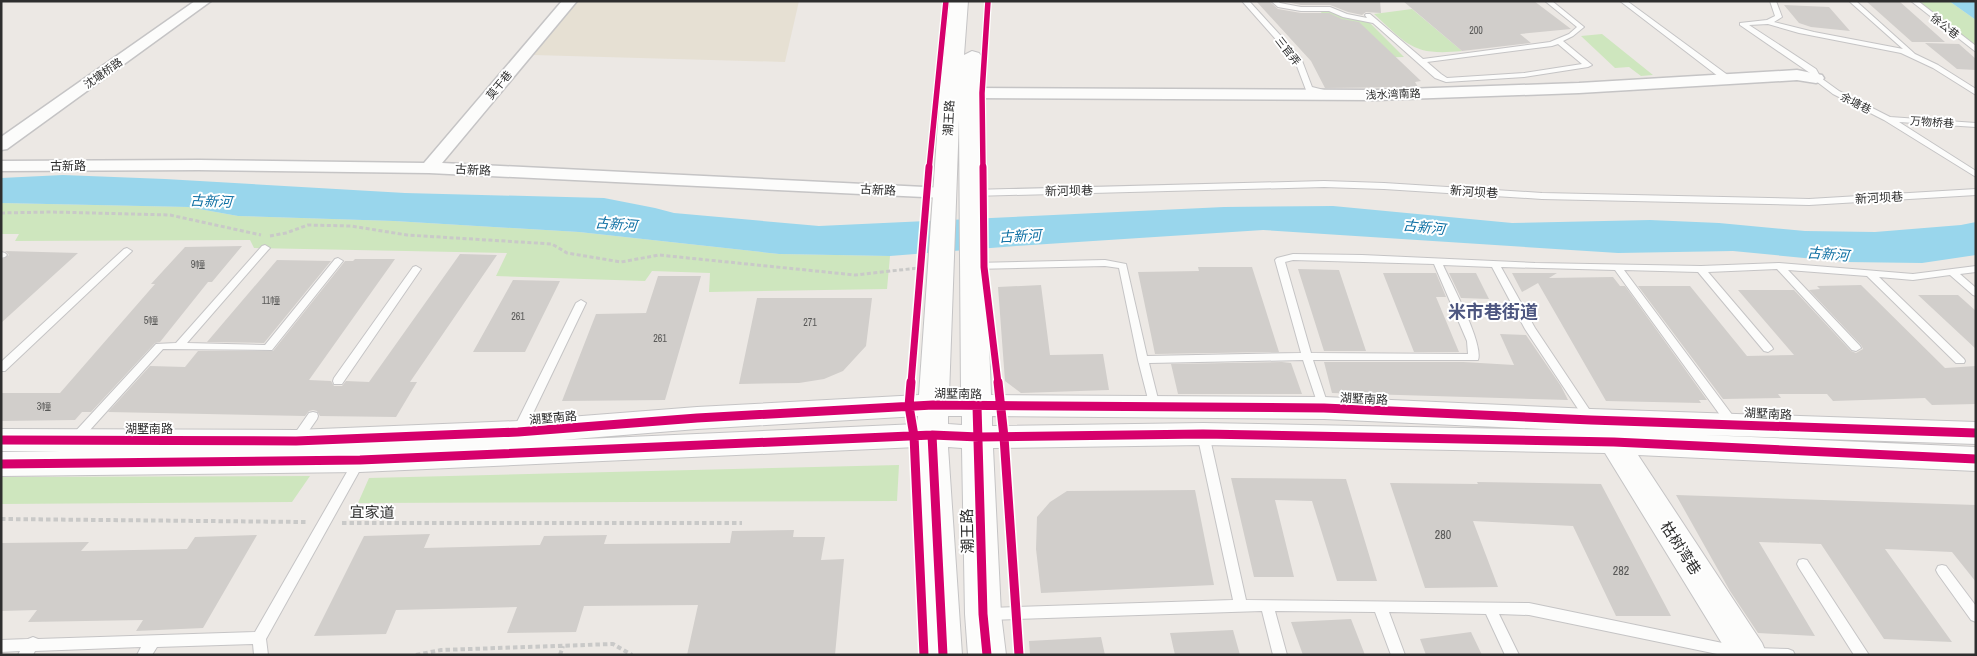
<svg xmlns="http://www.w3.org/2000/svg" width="1977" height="656" font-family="'Archivo Narrow','Noto Sans SC',sans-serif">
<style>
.education{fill:#e6e0d3}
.green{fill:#cee6be}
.water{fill:#99d6ec}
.building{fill:#d1cecb}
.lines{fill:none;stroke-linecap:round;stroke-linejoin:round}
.lane-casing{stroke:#c5c4c5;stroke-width:2}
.street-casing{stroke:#c5c4c5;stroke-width:3}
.secondary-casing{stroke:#c5c4c5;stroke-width:2}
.path-far1{stroke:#c9c9c8;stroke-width:3;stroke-dasharray:4 2.5;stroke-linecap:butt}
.path{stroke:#c9c9c8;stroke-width:4;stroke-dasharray:4.5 3;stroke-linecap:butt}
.lane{fill:#fcfcfb;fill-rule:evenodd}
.street{fill:#fcfcfb;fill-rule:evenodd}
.secondary{fill:#fcfcfb;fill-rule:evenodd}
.cycleway-far2-casing{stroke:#fff;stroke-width:8}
.cycleway-far1-casing{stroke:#fff;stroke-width:10}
.cycleway-casing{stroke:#fff;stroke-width:12}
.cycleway-far2{stroke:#d6006c;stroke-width:5.5}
.cycleway-far1{stroke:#d6006c;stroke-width:7}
.cycleway{stroke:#d6006c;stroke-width:9}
.labels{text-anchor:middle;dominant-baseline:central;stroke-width:4;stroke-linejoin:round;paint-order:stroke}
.number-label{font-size:10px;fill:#585857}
.far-street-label{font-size:11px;fill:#2e2e2e;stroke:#fff}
.street-label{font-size:12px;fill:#2e2e2e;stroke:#fff}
.near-number-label{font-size:12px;fill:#585857}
.water-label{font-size:14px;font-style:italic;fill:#0d6fa3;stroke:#fff}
.near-street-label{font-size:15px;fill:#2e2e2e;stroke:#fff}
.district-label{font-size:18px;font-weight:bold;fill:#4d5680;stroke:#fff}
</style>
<rect width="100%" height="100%" fill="#ece8e4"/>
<!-- education -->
<path class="education" d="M578,1H799L785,62L533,55Z"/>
<!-- green -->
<path class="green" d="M1918,1H1949L1976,20V48Z
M1412,9L1462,51C1413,56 1408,45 1374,14Z
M1320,11L1335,12L1345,18L1369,22L1404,57L1360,58Z
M1602,34L1653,75L1641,76L1629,67L1615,68L1581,36Z
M1,203L188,207L238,216L394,221L579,232L779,254L890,256L887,289L709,292L710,273L652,271L645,281L496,276L507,253L254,248L250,240L15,241L19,234H1Z
M899,465L897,501L358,503L369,478Z
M310,476L292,502L1,504V477Z"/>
<!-- water -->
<path class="water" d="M1949,1H1976V20Z
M63,175L165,179L405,193L604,198L655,208L674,213L819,226L1224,207L1333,206L1512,223L1650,220L1719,223L1805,231L1875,232L1961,225L1976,222V255L1922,263L1846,262L1733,251L1618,253L1263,230L1016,246L890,256L779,254L579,232L394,221L238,216L188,207L1,203V178Z"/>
<!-- building -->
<path class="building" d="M1256,1H1269L1278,9L1301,13H1329L1342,19L1359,22L1421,81L1415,82L1418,87L1325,88L1311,61Z
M1281,1H1380L1381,13L1366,12L1362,15L1348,12L1330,5H1301Z
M1403,1H1534L1571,29L1520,34L1531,43L1462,51Z
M1866,1H1899L1945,42H1912Z
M1784,5L1829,7L1850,31L1811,27L1799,23Z
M1925,43L1959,44L1976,59V70L1957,69Z
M242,246L212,282H208L160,342L155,343L91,412H82L75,420L1,421V393H60L155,284H151L185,247Z
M5,251L78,253L1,323V260L9,255Z
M460,254L497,255L410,382H417L396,417L320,416L317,411L313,410L309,411L305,416L108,412L150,366L185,367L198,351H273L345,261H353L355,259H395L309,380L331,381L334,386H342L346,381L369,382Z
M277,260L331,261L264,343L207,342Z
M1198,267H1252L1279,352L1155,354L1138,272L1199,271Z
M1298,269L1339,270L1366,351H1324Z
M1383,273H1436L1446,297H1436L1459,352H1414Z
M1449,273H1476L1489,299L1461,298Z
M1512,273H1557L1549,278L1613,277L1620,286H1625L1707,400H1699L1701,403L1606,401L1538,283L1522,292Z
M658,276H701L665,400L562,401L596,314L646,313Z
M513,280L560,281L525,352H473Z
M1041,285L1050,355L1103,354L1109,390L1021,393L1005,381L998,287Z
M1861,285L1945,368L1976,366V404L1932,405L1925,398L1833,401L1827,394H1778L1781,398L1723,399L1638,286H1690L1747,356L1794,355L1738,290H1794L1851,351L1856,353L1863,349L1861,345L1809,290L1820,289L1817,286Z
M1918,295H1958L1976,311V349Z
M757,298H872L866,346L843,371L824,379L799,383L739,384Z
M1500,334L1526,335L1561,386L1568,400L1332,393L1324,362H1463L1514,365Z
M1282,362L1291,363L1302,394H1178L1171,364Z
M1231,478L1346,479L1377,581H1337L1312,501L1275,500L1294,577H1254Z
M1477,482L1601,484L1671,616H1616L1573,526L1473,521L1498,587L1425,588L1390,483L1478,484Z
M1195,490L1214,585L1041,593L1036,549L1037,517L1050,502L1067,491Z
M1676,495L1976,505V582L1952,552L1885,549L1952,642L1884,639L1821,544L1759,542L1815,636L1758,633L1730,591Z
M794,530L793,537H825L821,560L844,559L835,655H687L698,605L584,606L576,632L507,633L517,607L396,610L386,634L314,636L364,536L430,534L424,548L540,545L544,536L607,535L604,544L730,543L732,531Z
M257,535L203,628L136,631L143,620L28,622L37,610L1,611V543L89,542L81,551L187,549L195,537Z
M1351,619L1365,655H1303L1291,622Z
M1233,630L1240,655H1175L1170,633Z
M1471,632L1482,655H1426L1420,639Z
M1101,637L1105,655H1030L1029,641Z"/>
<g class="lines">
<defs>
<path id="lane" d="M1242,1H1249L1301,58L1312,87L1328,91V95L1306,90L1295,61Z
M1271,1H1278L1280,3L1301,7H1330L1347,14L1367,18L1365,15L1366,14H1370L1423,59L1550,42L1569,34L1577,27L1545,1H1552L1584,27L1573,36L1563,41L1592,65L1588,67L1524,77L1446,82L1435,78L1373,23L1343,17L1329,11H1301L1278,7ZM1558,44L1582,64L1524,73L1447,78L1441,74L1427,62L1552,46Z
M1620,1H1627L1729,76V80H1723Z
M1770,1H1776L1782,17L1774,22L1814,32L1903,49L1849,1H1856L1915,54L1938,65L1976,89V95L1933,68L1901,53L1799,33L1768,24L1749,25L1816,69L1821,78L1839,91L1890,117L1976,123V127L1899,122L1976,171V177L1884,120L1833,94L1816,81L1810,73L1740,25V23L1767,20L1775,16Z
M1911,1H1918L1976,46V52Z
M1324,181L1384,183L1542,193L1809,199L1976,189V195L1809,205L1542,199L1384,189L1324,187L972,196L968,193L972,190Z
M265,245L270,248L268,250L187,343L265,345L335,259L338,258L343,261L272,350L163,349L80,441H72L70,438L72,435L156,344L176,343L262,246Z
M127,248L132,251L130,253L5,371H1V362L124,249Z
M1,252L5,253L7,255L5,257L1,258Z
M1293,254L1362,255L1535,263L1701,266L1779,263L1913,274L1976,266V272L1960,274L1976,288V296L1973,295L1950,275L1913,280L1879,277L1964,359L1965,361L1964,363H1956L1867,276L1788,270L1860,346L1861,348L1856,351L1852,350L1777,269L1708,272L1772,347L1773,349L1768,352L1764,351L1698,272L1624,270L1736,420L1738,423L1736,426H1728L1615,270L1501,267L1535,328L1595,418L1594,421H1586L1525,329L1492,267L1443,265C1451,283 1484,344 1478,360H1313L1329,408L1328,411H1320L1303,360L1149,363L1160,407L1159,410H1151L1150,407L1138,360L1119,268L1105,266L974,269L969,266L974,263L1105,260L1126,264L1147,356L1301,353L1275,260L1277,258ZM1293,260L1434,264L1467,341L1468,354L1311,353L1285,262Z
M416,266L421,269L342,384H334L333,381L334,378L413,267Z
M581,300L586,303L524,432L522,435H514L512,432L576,303Z
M313,412L317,413L318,416L317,419L301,442H293L291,439L293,436L309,413Z
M1203,430L1207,431L1209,434L1246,600L1529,603L1737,646L1742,648L1744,652L1742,655H1722L1529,615L1499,614L1519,655H1505L1486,614L1389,612L1405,655H1391L1375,612L1275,611L1287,655H1273L1262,611L989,620L984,618L982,614L984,610L989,608L1233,600L1197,434L1199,431Z
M359,457L363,458L365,461L266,639L268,655H254L253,644L157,647L152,655H137L141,647L35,651L33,655H18L20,651L1,652V640L28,639L33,637L38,639L255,632L355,458Z
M1803,559L1807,560L1869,655H1854L1799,568L1797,564L1799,560Z
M1942,565L1946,566L1976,606V622L1971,620L1938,574L1936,570L1938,566Z
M1754,648L1788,649L1793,651L1795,655H1748L1749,650Z"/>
<path id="street" d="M195,1H211L7,149L1,150V137Z
M562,1H577L442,163L945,188L951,189L954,193L951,197L945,198L429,173L199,170L1,171V161L199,160L424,163Z
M1797,70L1822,75L1824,78L1822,81L1816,83L1797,80L1579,93L1376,100L970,98L964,96L962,93L964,90L970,88L1376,90L1579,83Z"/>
<path id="secondary" d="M950,1H968L964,55L972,51L979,53L982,57L981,135L991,395L1324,397L1591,409L1976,422V444L1704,435L1976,447V471L1638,455L1762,643L1767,655H1729L1605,453L1203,445L993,448L1001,614L1006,655H968L965,614L962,448L948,447L962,655H924L917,447L360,472L1,476V452H61L1,451V429L296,430L518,421L697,407L919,395L940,94ZM959,119L961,395H949ZM918,416L917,424L562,440L697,429ZM948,416H962V425L948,424ZM992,416L1324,419L1566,430L1203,423L992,426Z"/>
</defs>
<!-- lane casing -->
<use href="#lane" class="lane-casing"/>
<!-- street casing -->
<use href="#street" class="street-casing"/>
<!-- secondary casing -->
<use href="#secondary" class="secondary-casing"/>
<!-- path-far1 -->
<path class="path-far1" d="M1,213L52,212L170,215L261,235
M270,236L286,233L308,225L351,226L407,235L552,244L567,253L621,262L659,255L855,275L918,268"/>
<!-- path -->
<path class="path" d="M1,519L306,522
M342,523H742
M416,655L441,650L613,644L632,655
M560,655L563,646"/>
<!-- lane -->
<use href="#lane" class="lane"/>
<!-- street -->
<use href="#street" class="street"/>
<!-- secondary -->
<use href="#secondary" class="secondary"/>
<defs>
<path id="cycleway-far2" d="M929,169L946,1
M983,169L982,93L988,1"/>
<path id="cycleway-far1" d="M983,167L984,267L998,383
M911,383L929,167"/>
<path id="cycleway" d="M911,382L909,406L914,436L924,655
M998,382L1004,437L1019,655
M977,406L983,614L987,655
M932,435L943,655
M1,440L296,441L518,432L697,418L933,405L1324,408L1591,420L1976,433
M1,464L360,460L932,435L979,437L1203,434L1614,442L1976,459"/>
</defs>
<!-- cycleway-far2 casing -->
<use href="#cycleway-far2" class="cycleway-far2-casing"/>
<!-- cycleway-far1 casing -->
<use href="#cycleway-far1" class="cycleway-far1-casing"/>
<!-- cycleway casing -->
<use href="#cycleway" class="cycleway-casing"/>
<!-- cycleway-far2 -->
<use href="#cycleway-far2" class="cycleway-far2"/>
<!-- cycleway-far1 -->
<use href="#cycleway-far1" class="cycleway-far1"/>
<!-- cycleway -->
<use href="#cycleway" class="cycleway"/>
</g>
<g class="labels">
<!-- number labels -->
<g class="number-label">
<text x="1476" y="30">200</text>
<text x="198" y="264">9幢</text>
<text x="271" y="300">11幢</text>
<text x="518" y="316">261</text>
<text x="151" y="320">5幢</text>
<text x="810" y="322">271</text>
<text x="660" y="338">261</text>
<text x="44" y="406">3幢</text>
</g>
<!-- far-street labels -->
<g class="far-street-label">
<text transform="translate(1945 26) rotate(38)">徐公巷</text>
<text transform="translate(1288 51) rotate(52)">三官弄</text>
<text transform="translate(103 73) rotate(-35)">沈塘桥路</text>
<text transform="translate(499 85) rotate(-50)">莫干巷</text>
<text transform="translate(1393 94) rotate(-2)">浅水湾南路</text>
<text transform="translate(1856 103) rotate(27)">余塘巷</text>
<text transform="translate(1932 122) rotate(4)">万物桥巷</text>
</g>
<!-- street labels -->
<g class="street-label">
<text transform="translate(949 118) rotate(-87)">潮王路</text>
<text x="68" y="166">古新路</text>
<text transform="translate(473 170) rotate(3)">古新路</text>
<text transform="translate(878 190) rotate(3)">古新路</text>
<text transform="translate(1069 191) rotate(-1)">新河坝巷</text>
<text transform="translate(1474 192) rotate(4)">新河坝巷</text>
<text transform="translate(1879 198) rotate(-3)">新河坝巷</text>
<text transform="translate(958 394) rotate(1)">湖墅南路</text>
<text transform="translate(1364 399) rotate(3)">湖墅南路</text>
<text transform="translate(1768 414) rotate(3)">湖墅南路</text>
<text transform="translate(553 418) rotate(-5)">湖墅南路</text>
<text x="149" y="429">湖墅南路</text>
</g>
<!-- near-number labels -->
<g class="near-number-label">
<text x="1443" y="535">280</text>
<text x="1621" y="571">282</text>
</g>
<!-- water labels -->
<g class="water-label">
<text transform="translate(211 201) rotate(3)">古新河</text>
<text transform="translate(616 224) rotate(5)">古新河</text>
<text transform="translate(1424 227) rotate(6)">古新河</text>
<text transform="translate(1020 236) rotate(-3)">古新河</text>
<text transform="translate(1828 254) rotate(5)">古新河</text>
</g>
<!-- near-street labels -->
<g class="near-street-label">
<text transform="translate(372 512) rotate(1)">宜家道</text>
<text transform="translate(967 531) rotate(-91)">潮王路</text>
<text transform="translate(1681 548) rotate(57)">枯树湾巷</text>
</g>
<!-- district labels -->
<g class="district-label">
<text x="1493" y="311">米市巷街道</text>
</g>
</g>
<!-- border -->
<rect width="1977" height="656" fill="none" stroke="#2e2e2e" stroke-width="5"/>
</svg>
